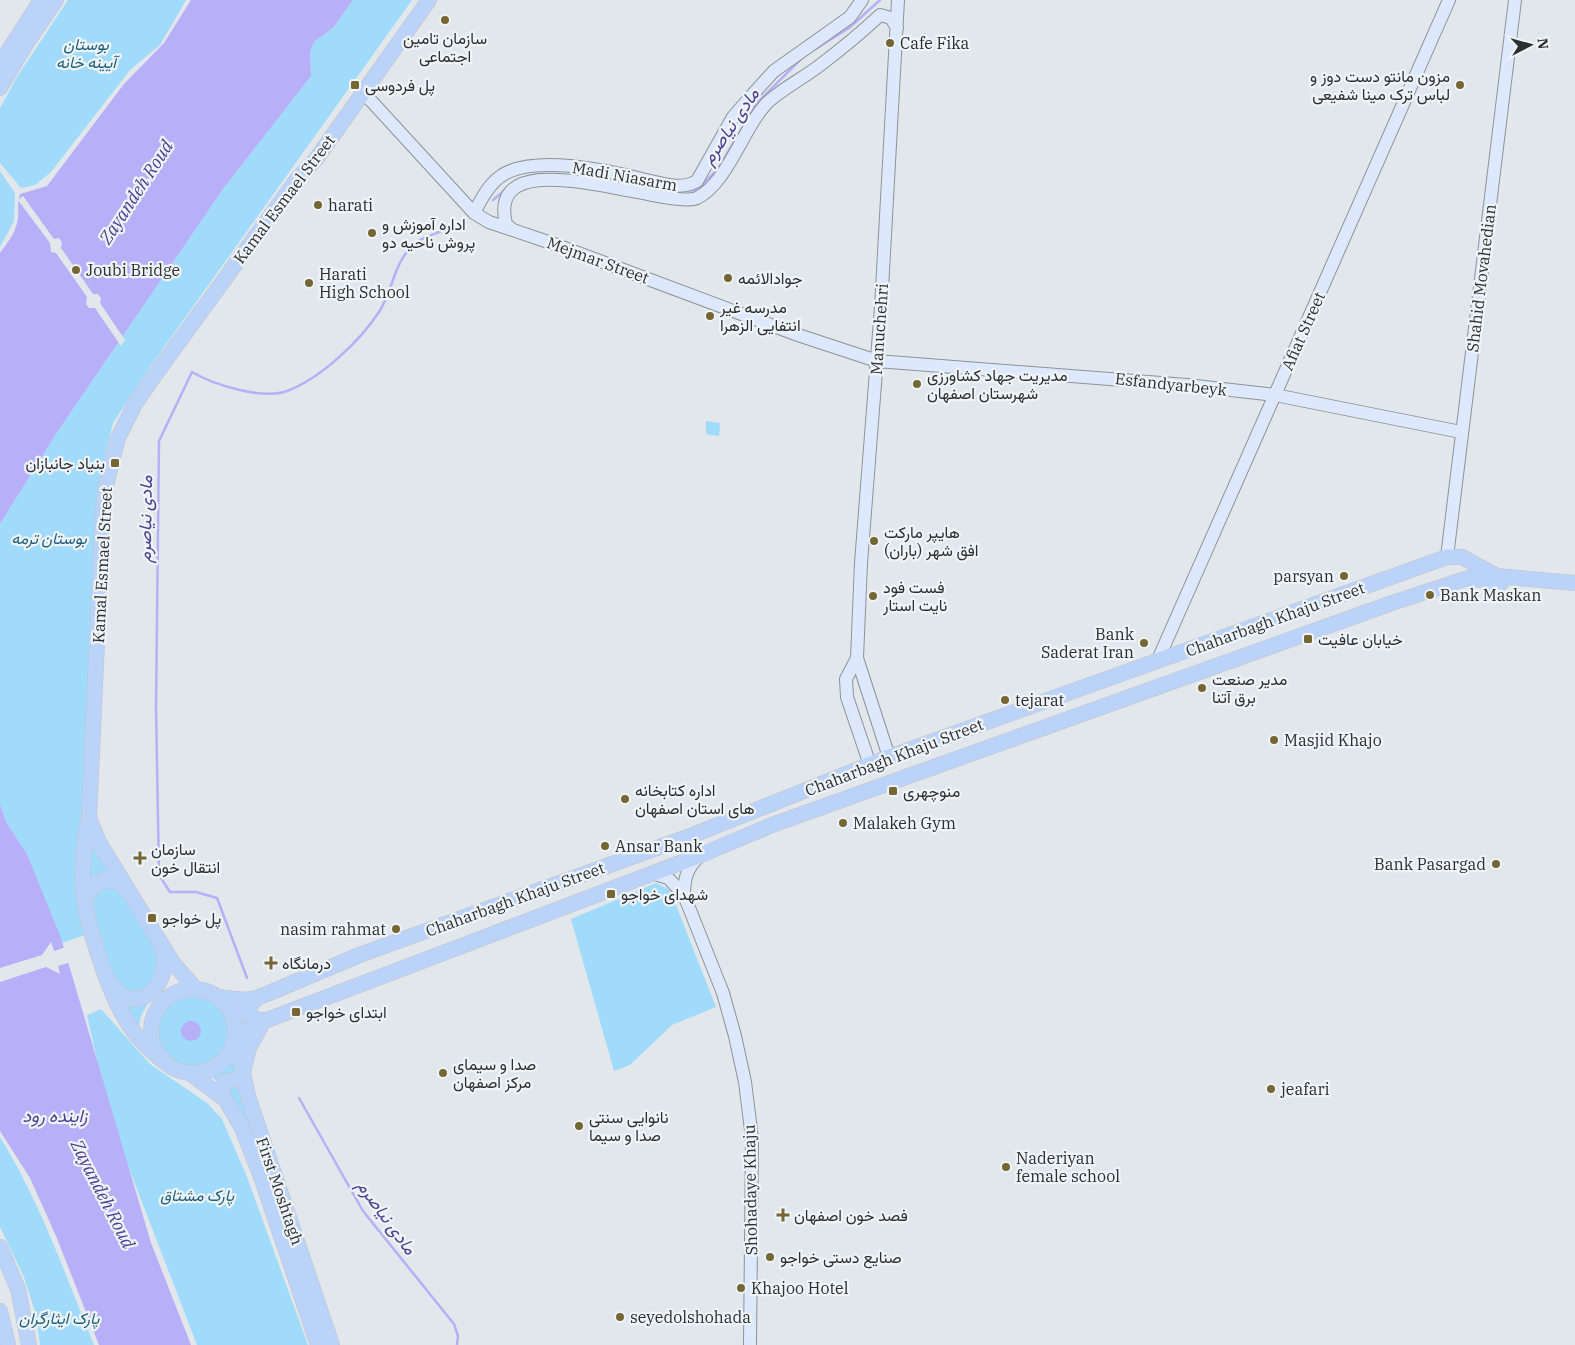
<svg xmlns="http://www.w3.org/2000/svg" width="1575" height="1345" font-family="'IBM Plex Serif',Vazirmatn,serif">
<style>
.green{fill:#a1dbfb}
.water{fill:#b7aff7}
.pier{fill:#e1e7eb}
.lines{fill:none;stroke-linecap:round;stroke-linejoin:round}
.stream{stroke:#b7aff7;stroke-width:2.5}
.secondary-casing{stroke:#8d9396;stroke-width:14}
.primary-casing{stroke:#c4c4c5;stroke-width:16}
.secondary{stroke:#dde8fc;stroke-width:12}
.primary{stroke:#bbd2f9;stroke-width:15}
.poi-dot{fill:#766634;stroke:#eef4f8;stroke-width:2}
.labels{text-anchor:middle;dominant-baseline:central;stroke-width:4.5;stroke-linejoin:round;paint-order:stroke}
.poi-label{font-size:16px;fill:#2c2e30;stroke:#eef4f8;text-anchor:start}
.park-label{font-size:16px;font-style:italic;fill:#1e5e7b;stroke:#eef4f8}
.street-label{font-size:16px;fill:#2c2e30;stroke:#eef4f8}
.water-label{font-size:18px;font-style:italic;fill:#503f92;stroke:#eef4f8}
</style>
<rect width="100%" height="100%" fill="#e1e7eb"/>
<!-- green -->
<path class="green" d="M68,0H186L160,45L130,70L51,172L35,185L21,188L0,163V108L17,77Z
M353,0H412L150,367L113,423L104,460L94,597L88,934L62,943L27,854L6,822L0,804V524L56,434L223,189L311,76L310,52L314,42L333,28Z
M0,171L15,193L14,221L0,247Z
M706,421L720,423L719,436L706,434Z
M88,832L112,873L88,882Z
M656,883L670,890L716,1007L672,1025L630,1065L614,1071L571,919Z
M104,887L118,889L158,948L161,962L147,989L130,993L113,979L91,909L93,895Z
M156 1032a36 36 0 1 1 72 0a36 36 0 1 1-72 0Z
M150,1000L141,1016L138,1030L124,1003Z
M227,1002L245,1004L248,1021L238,1032L235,1013Z
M101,1009L150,1064L207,1103L222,1119L247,1177L308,1345H197L110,1119L87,1015Z
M233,1060L237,1075L220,1083L211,1077Z
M233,1086L240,1087L257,1145L228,1094L229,1089Z
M0,1137C40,1202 65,1274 94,1345H40L36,1315L24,1277L0,1227Z"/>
<!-- water -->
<path class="water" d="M191,0H353L333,28L314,42L310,52L311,76L223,189L56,434L0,524V253C8,242 17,231 18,217C19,207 17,205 20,194L47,186L124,84L164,43Z
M0,804L6,822L27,854L61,938L151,1243L191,1345H99L56,1236L30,1178L0,1131Z
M181 1031a10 10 0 1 1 20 0a10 10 0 1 1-20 0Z"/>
<!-- pier -->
<path class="pier" d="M23,196L54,239L59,238L62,243L61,248L93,294H98L101,298L100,303L125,340L121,346L95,308H89L86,304L87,297L56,253L51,252L50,243L18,200Z
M51,942L54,951L66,947L71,962L58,966L60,974L46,967L0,982V968L42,955Z"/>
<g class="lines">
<!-- stream -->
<path class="stream" d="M814,50L849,28L880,0
M622,183L656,190
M686,191L697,190L718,169L757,103L803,57
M493,200L517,180H520
M247,978L217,898L196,892H170L159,875L156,708L159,441L192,372C214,385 263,400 287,391C320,379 360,341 379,312C393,291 393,264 413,245C422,236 452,228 466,223
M299,1098L363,1211L454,1324L458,1336L457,1345"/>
<defs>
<path id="secondary" d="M363,92L474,213L489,222L557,245L795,334L877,361L1187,385L1275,395L1461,432
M474,213C481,200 488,185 501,176C532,154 607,170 642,179C661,183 679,191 697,181L733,117L753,94L774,71L850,17L862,0
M513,230L506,224C484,134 667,211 697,198C728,183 744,125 769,101C784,88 803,78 819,66C840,50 861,33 880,15L891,18L897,28
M1447,557L1515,0
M857,658L846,679L847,697L870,765
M1157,662L1449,0
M889,757L857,658L861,563L881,307L898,0
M652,873L668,878L684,895L723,993L735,1036L745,1082L752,1138L750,1345
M684,895C684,879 687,867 700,856"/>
<path id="primary" d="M0,64L41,0
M0,88L26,44L56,0
M88,820C84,847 80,876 85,904C91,938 111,1000 131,1028C140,1041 151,1051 163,1061
M85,901C90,887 99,877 115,881L125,888
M112,985C133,1019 173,985 163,951
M151 1031a42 42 0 1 1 84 0a42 42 0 1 1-84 0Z
M196,989L173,963L100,844L89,818L103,509L107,481L118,438L135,404L152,379L298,178L316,159L429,0
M218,997L244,1000L257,998L362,954L693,835L889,757L1447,557H1462L1497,576L1575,583
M257,998L246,1010L247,1015L259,1020H267
M235,1036L267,1020L701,855L772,825L1392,603L1468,578L1501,583
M235,1036L248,1096L332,1345
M243,1072L249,1048L263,1022
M191,1074L225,1099L242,1128L260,1174L318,1345
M220,1095L224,1082L237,1079L243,1082
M0,1247L18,1289L29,1345
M0,1311L8,1345"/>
</defs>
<!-- secondary casing -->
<use href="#secondary" class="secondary-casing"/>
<!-- primary casing -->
<use href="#primary" class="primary-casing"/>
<!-- secondary -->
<use href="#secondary" class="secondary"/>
<!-- primary -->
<use href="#primary" class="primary"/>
</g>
<!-- markers -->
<g class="poi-dot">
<circle cx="445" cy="20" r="5"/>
<circle cx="890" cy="43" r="5"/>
<rect x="350" y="80" width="10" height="10" rx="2.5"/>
<circle cx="1460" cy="85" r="5"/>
<circle cx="318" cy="205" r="5"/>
<circle cx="372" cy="233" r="5"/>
<circle cx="76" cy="270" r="5"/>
<circle cx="728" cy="278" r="5"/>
<circle cx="309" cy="283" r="5"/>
<circle cx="710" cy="316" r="5"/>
<circle cx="917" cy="384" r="5"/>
<rect x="110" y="458" width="10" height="10" rx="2.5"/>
<circle cx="874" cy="541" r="5"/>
<circle cx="1344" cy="576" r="5"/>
<circle cx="1430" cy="595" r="5"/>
<circle cx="873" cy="596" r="5"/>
<rect x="1303" y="634" width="10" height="10" rx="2.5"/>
<circle cx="1144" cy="643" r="5"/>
<circle cx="1202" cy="688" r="5"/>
<circle cx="1005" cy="700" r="5"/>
<circle cx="1274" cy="740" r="5"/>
<rect x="888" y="786" width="10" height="10" rx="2.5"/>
<circle cx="625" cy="799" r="5"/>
<circle cx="843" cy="823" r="5"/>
<circle cx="605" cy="846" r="5"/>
<path d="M137.5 850.5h5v5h5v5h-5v5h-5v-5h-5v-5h5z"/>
<circle cx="1496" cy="864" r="5"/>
<rect x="606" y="889" width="10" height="10" rx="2.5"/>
<rect x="147" y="913" width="10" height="10" rx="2.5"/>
<circle cx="396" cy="929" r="5"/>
<path d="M268.5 955.5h5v5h5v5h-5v5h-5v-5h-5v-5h5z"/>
<rect x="291" y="1007" width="10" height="10" rx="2.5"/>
<circle cx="443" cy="1073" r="5"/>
<circle cx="1271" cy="1089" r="5"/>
<circle cx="579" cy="1126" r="5"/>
<circle cx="1006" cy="1167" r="5"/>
<path d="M780.5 1207.5h5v5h5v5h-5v5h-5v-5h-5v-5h5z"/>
<circle cx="770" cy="1257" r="5"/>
<circle cx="741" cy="1288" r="5"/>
<circle cx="620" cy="1317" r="5"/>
</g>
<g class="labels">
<!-- poi labels -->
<g class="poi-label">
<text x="445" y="38" text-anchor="middle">سازمان تامین<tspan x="445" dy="18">اجتماعی</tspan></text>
<text x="900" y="43">Cafe Fika</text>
<text x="1450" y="76" text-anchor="end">مزون مانتو دست دوز و<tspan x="1450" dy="18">لباس ترک مینا شفیعی</tspan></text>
<text x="365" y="85">پل فردوسی</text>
<text x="328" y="205">harati</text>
<text x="382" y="224">اداره آموزش و<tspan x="382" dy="18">پروش ناحیه دو</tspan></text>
<text x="86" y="270">Joubi Bridge</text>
<text x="319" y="274">Harati<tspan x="319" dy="18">High School</tspan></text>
<text x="738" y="278">جوادالائمه</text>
<text x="720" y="307">مدرسه غیر<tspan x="720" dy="18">انتفایی الزهرا</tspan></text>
<text x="927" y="375">مدیریت جهاد کشاورزی<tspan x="927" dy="18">شهرستان اصفهان</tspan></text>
<text x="105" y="463" text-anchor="end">بنیاد جانبازان</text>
<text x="884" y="532">هایپر مارکت<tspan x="884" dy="18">افق شهر (باران)</tspan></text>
<text x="1334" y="576" text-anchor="end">parsyan</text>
<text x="883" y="587">فست فود<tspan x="883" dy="18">نایت استار</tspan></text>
<text x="1440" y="595">Bank Maskan</text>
<text x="1134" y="634" text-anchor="end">Bank<tspan x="1134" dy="18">Saderat Iran</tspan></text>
<text x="1318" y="639">خیابان عافیت</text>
<text x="1212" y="679">مدیر صنعت<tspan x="1212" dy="18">برق آتنا</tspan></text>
<text x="1015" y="700">tejarat</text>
<text x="1284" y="740">Masjid Khajo</text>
<text x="635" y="790">اداره کتابخانه<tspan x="635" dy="18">های استان اصفهان</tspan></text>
<text x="903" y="791">منوچهری</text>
<text x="853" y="823">Malakeh Gym</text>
<text x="615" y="846">Ansar Bank</text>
<text x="151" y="849">سازمان<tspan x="151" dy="18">انتقال خون</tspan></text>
<text x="1486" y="864" text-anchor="end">Bank Pasargad</text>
<text x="621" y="894">شهدای خواجو</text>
<text x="162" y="918">پل خواجو</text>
<text x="386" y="929" text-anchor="end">nasim rahmat</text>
<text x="282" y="963">درمانگاه</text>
<text x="306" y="1012">ابتدای خواجو</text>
<text x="453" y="1064">صدا و سیمای<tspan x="453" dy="18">مرکز اصفهان</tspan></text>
<text x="1281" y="1089">jeafari</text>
<text x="589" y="1117">نانوایی سنتی<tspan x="589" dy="18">صدا و سیما</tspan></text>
<text x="1016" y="1158">Naderiyan<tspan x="1016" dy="18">female school</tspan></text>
<text x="794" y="1215">فصد خون اصفهان</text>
<text x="780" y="1257">صنایع دستی خواجو</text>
<text x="751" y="1288">Khajoo Hotel</text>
<text x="630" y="1317">seyedolshohada</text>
</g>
<!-- park labels -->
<g class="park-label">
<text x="86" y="44">بوستان<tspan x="86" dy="18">آیینه خانه</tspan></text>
<text x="49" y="538">بوستان ترمه</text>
<text x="197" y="1195">پارک مشتاق</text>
<text x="59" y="1318">پارک ایثارگران</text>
</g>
<!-- street labels -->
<g class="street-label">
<text transform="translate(625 176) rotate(10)">Madi Niasarm</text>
<text transform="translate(284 199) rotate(-53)">Kamal Esmael Street</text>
<text transform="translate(598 260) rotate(20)">Mejmar Street</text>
<text transform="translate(1481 278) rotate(-83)">Shahid Movahedian</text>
<text transform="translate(879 329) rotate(-86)">Manuchehri</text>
<text transform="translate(1303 331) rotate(-66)">Afiat Street</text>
<text transform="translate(1171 384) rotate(6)">Esfandyarbeyk</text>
<text transform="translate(102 565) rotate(-87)">Kamal Esmael Street</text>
<text transform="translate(1275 619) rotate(-20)">Chaharbagh Khaju Street</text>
<text transform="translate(894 757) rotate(-21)">Chaharbagh Khaju Street</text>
<text transform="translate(515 899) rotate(-20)">Chaharbagh Khaju Street</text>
<text transform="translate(750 1190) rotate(-91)">Shohadaye Khaju</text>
<text transform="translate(280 1191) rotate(71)">First Moshtagh</text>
</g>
<!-- water labels -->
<g class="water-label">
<text transform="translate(730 126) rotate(-56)">مادی نیاصرم</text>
<text transform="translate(136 192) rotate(-57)">Zayandeh Roud</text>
<text transform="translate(145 519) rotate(-89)">مادی نیاصرم</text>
<text x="55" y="1115">زاینده رود</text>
<text transform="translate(103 1194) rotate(63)">Zayandeh Roud</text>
<text transform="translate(387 1217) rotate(54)">مادی نیاصرم</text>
</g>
</g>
<!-- north arrow -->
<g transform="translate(1530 45) rotate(84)" stroke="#eef4f8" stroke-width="4" paint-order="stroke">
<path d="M0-4L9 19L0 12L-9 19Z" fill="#2c2e30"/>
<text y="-8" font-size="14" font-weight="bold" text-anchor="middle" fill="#2c2e30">N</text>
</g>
</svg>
